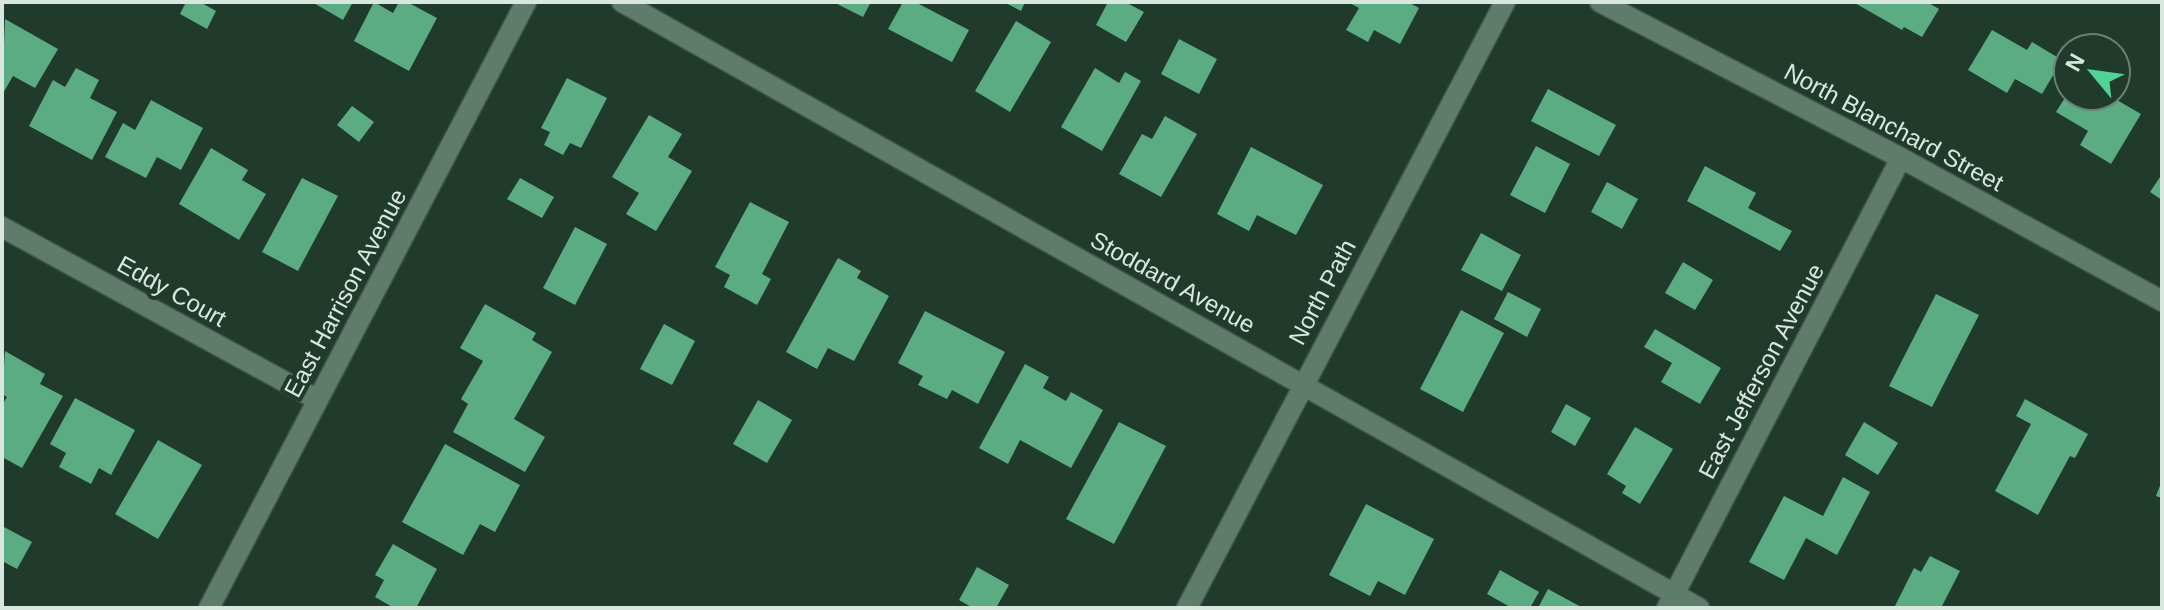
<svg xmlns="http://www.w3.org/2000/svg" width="2164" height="610" font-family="Arial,sans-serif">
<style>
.building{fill:#5bac83}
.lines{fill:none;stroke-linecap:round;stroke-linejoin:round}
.minor-casing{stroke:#3d5549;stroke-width:23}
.minor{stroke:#5f7b6b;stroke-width:20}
.labels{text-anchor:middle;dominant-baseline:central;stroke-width:8;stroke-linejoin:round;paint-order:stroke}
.street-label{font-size:24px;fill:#d9e8df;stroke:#203a2c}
</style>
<rect width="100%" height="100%" fill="#203a2c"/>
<!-- building -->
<path class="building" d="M186,2H200L216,11L207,29L180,14Z
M312,2H353L343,20Z
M374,2L393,13L399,2H407L437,18L409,71L354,41Z
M833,2H871L863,17Z
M903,2H915L969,30L952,62L888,29Z
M1004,2H1025L1021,11Z
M1108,2H1125L1144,12L1126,42L1096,25Z
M1348,2H1408L1419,8L1400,44L1374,30L1368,42L1346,30L1359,8Z
M1853,2H1927L1939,9L1922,37L1904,27L1902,30Z
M5,19L58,49L35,88L13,76L2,95Z
M1016,21L1051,42L1010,112L975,91Z
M1992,30L2027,50L2032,42L2062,60L2042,94L2015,79L2007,93L1968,70Z
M1179,39L1217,59L1199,94L1161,74Z
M76,68L99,80L90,98L117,112L92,160L29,126L53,80L65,87Z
M1095,68L1119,83L1125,72L1141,81L1102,151L1061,127Z
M567,78L607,98L581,148L570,143L563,155L544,145L550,132L541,128Z
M1548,89L1616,125L1599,156L1531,121Z
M2066,96H2110L2141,114L2111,164L2080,145L2088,131L2056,112Z
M151,100L203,128L181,170L157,157L146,178L105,157L123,123L135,130Z
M352,106L374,122L359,142L337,125Z
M649,115L682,134L668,157L692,171L656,231L626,214L639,193L612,177Z
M1165,116L1197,134L1161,197L1119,174L1142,134L1152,139Z
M1536,146L1570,164L1545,213L1510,195Z
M1251,147L1323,185L1296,235L1257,215L1249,231L1217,214Z
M211,148L248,170L242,180L266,194L239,240L179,204Z
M1705,166L1756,193L1748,208L1792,231L1780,251L1687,201Z
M2162,174V200L2150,192Z
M302,178L338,196L298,271L262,252Z
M520,178L554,197L542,218L507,199Z
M1607,182L1638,199L1622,229L1591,212Z
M750,202L789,222L762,274L771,279L757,305L724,287L730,275L715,267Z
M575,227L607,244L575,305L543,288Z
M1481,233L1521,255L1502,291L1461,270Z
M838,258L861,271L857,278L889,296L854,361L828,348L817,369L786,352Z
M1683,262L1713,280L1695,310L1665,293Z
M1508,292L1541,309L1527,337L1494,319Z
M1936,294L1979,315L1932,407L1889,386Z
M485,304L536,333L532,340L552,352L514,419L545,437L525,472L453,432L468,404L461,399L483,361L460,348Z
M1461,310L1504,333L1463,412L1420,389Z
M925,311L1005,352L978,404L952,390L947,399L918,385L923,376L898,363Z
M664,324L695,341L672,385L640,369Z
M1655,329L1721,368L1700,404L1661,382L1672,363L1644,347Z
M5,351L45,374L40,384L63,396L22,468L2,457V405L7,397L2,394Z
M1025,364L1049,377L1043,388L1066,401L1071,392L1103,410L1071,468L1020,440L1008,464L979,448Z
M75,398L135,430L111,475L99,468L91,484L59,467L66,453L50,444Z
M2025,399L2088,434L2075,458L2070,456L2038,515L1995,491L2031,424L2016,416Z
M758,400L792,420L767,463L733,444Z
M1566,404L1591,418L1575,446L1551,432Z
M1119,422L1166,446L1114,544L1066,519Z
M1864,422L1898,443L1878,475L1845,455Z
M1635,427L1673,449L1640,504L1622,493L1626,486L1607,474Z
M158,440L202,465L158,539L115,514Z
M445,444L520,485L495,532L480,524L463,555L402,522Z
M1843,477L1870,492L1837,555L1806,538L1784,580L1749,562L1784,496L1823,516Z
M2162,480V498L2156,496Z
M1366,504L1434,539L1405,595L1378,581L1370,596L1329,575Z
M4,527L32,542L17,569L2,561Z
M393,544L437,569L416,608H394L375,597L384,580L375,575Z
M1930,556L1960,571L1941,608H1894L1914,568L1921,572Z
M977,567L1009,585L996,608H973L959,600Z
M1500,570L1539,592L1530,608H1512L1487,594Z
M1548,589L1583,608H1538Z"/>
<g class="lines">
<defs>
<path id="minor" d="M622,2L1699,608
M1600,2L1901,158L2162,301
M2,227L318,400
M209,608L526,2
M1187,608L1505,2
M1667,608L1901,158"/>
</defs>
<!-- minor casing -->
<use href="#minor" class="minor-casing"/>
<!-- minor -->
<use href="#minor" class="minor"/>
</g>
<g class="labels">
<!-- street labels -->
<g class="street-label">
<text transform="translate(1894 127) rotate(28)">North Blanchard Street</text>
<text transform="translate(1173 282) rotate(29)">Stoddard Avenue</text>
<text transform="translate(172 291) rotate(29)">Eddy Court</text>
<text transform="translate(1322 292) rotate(-62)">North Path</text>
<text transform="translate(345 293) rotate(-62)">East Harrison Avenue</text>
<text transform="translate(1761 371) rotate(-62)">East Jefferson Avenue</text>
</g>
</g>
<!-- border -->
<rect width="2164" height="610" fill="none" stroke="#d9e8df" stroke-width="8"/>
<!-- north arrow -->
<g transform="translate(2092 72) rotate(299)"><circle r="38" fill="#203a2c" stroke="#6a8074" stroke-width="2"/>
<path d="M0-6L14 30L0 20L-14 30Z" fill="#51d398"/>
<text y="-12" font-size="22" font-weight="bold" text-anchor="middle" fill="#d9e8df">N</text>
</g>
</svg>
